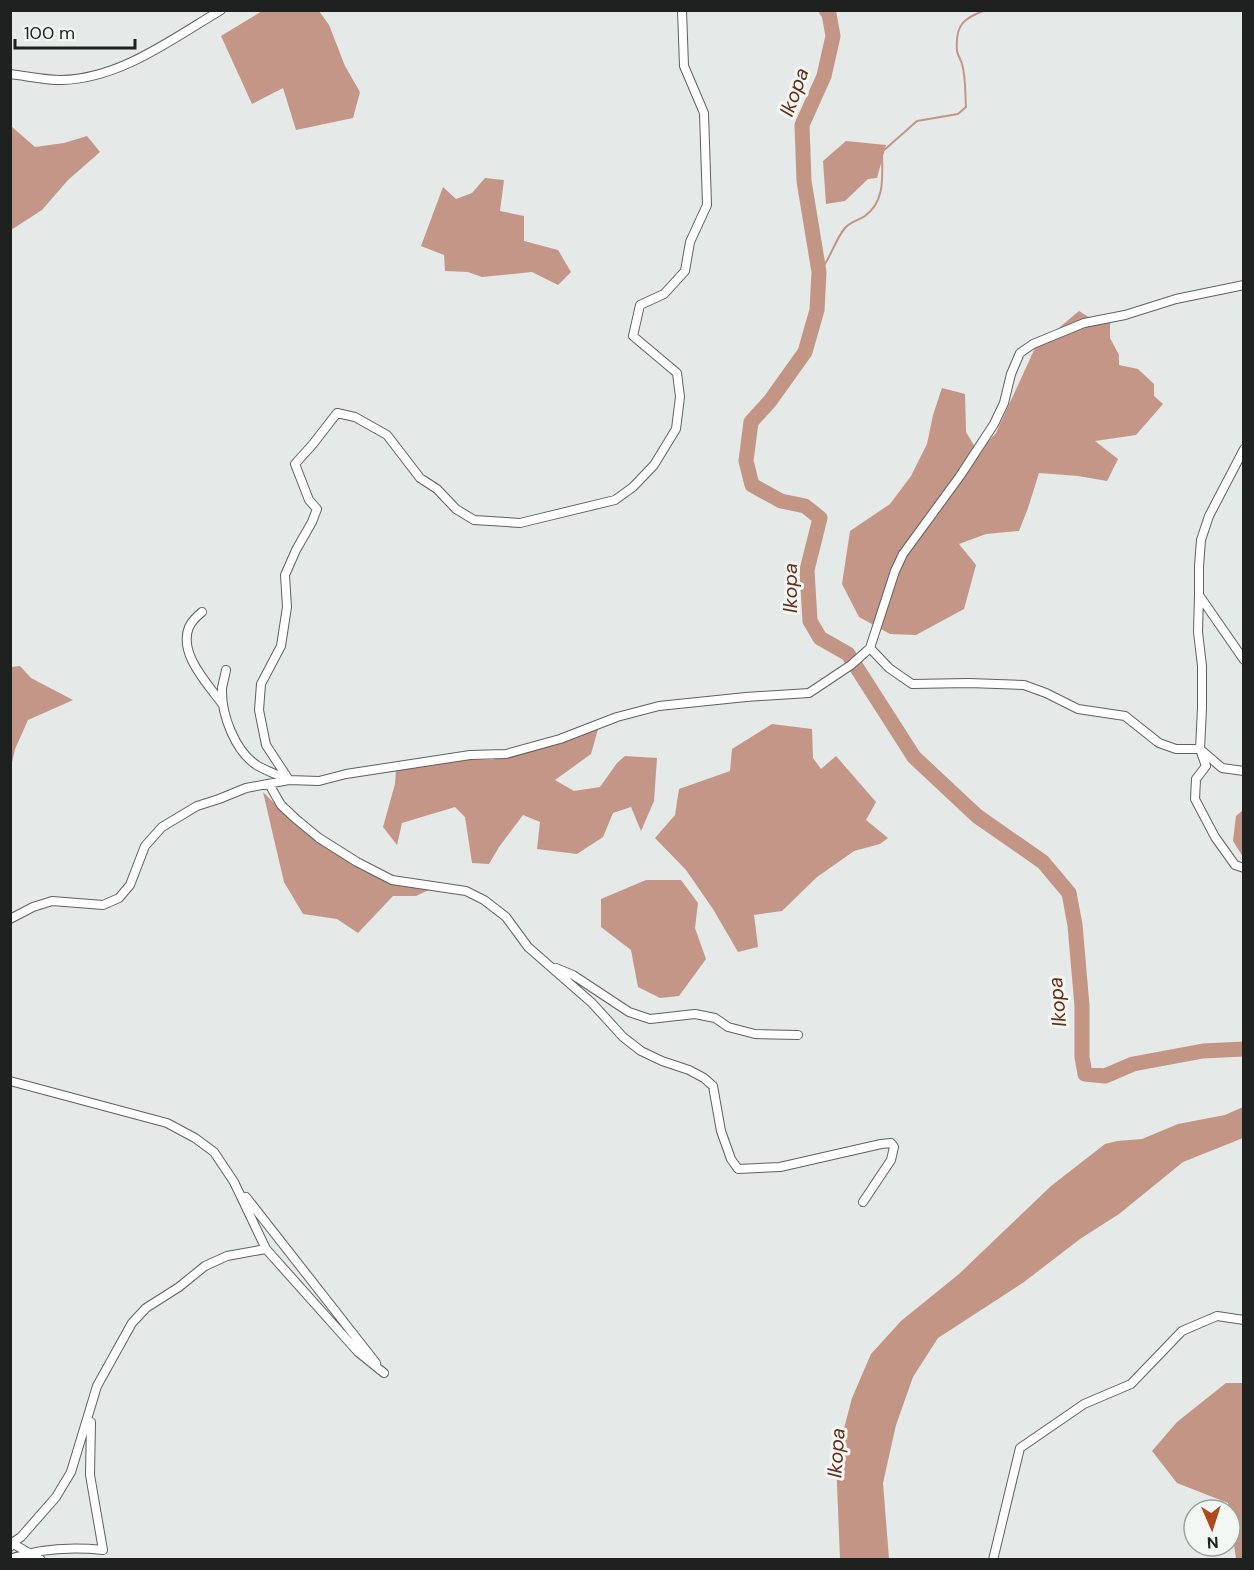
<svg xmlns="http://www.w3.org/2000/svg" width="1254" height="1570" font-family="'DM Sans',sans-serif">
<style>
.forest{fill:#c39687}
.water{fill:#c29585}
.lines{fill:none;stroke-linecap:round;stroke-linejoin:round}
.stream{stroke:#c29585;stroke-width:2}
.river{stroke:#c29585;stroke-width:15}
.minor-casing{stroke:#5e615f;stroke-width:10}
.minor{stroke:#fff;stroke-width:8}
.labels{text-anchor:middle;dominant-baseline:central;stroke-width:6;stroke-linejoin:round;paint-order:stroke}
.water-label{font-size:20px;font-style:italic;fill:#652c17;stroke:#f2f7f4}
</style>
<rect width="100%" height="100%" fill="#e5e9e7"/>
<!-- forest -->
<path class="forest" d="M262,11H319L329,25L345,66L360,92L353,118L296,130L283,88L252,104L221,36Z
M11,126L35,147L64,143L87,136L100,152L68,180L42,210L11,230Z
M846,141L886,145L877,178L868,179L845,201L826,204L823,161Z
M485,178L504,180L500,211L524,216V241L558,250L571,272L558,285L532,272L482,277L468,272L445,271L444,255L421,246L443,187L456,199L472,193Z
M1079,311L1095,321L1110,322V338L1119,355V365L1138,369L1154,384V396L1163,404L1136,435L1095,441L1118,459L1107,481L1078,476L1039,473L1028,508L1019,531L986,534L959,544L976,565L964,609L916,635L890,634L859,617L842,584L850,531L890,504L911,476L927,444L933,415L942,388L965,394L966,432L978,452L996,433L1035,348Z
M20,666L31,678L73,700L28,720L15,749L11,767V667Z
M772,724L812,729L813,758L821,769L836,756L876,802L866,820L888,838L880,844L854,851L817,877L782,911L754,915L758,947L738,952L713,909L686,870L655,838L675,815L679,789L730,771L732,749Z
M599,726L591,754L555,780L574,791L600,787L617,763L625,756L657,758L654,801L641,831L631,807L613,813L603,837L577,854L537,849L540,822L523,815L499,847L489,864L472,863L465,817L455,807L402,823L397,845L383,827L395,784L396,769L454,759L492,760L541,747Z
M263,792L284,813L375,870L431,889L416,896H393L358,933L337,919L303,914L284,882Z
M1243,810V857L1233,841L1236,816Z
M646,880H681L698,903L695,928L706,959L679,996L660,998L638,987L631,950L601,927V899Z"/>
<!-- water -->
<path class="water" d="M1243,1107V1138L1183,1162L1119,1214L1080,1239L1024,1282L938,1338L913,1377L896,1425L883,1483L889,1559H840L836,1459L852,1398L871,1354L901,1321L959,1274L1051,1186L1105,1144L1117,1141L1142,1139L1178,1124L1225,1115Z
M1226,1383H1243V1559H1236L1228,1503L1177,1483L1152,1451L1177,1422Z"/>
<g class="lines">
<!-- stream -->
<path class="stream" d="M819,272C831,259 834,241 845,228C851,221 858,221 865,216C886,201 882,175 882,152L917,121L958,114L966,107C965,93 966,77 962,64C961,60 958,56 957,51C955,25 963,18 986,10"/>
<!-- river -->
<path class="river" d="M826,10L829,14L833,36L824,76L802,125L804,181L819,272L817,310L805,352L770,401L751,422L746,461L752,485L781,501L805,506L820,518L807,570L810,621L820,638L848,654L914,757L977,816L1043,862L1069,893L1075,925L1082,1006V1057L1085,1074L1105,1076L1133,1064L1203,1051L1244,1049"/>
<defs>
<path id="minor" d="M10,74C27,76 44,80 61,80C120,79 172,39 221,10
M1244,449L1209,516L1201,540L1199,566V595L1244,660
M1199,595L1198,632L1202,666V708L1200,749L1206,766L1196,779L1195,799L1215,837L1235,865L1244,868
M202,612C197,616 192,621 189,627C178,654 208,684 223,705
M870,648L889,668L912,684L969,683L1024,685L1046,693L1078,709L1125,716L1159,743L1176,749H1200L1222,768L1244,771
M226,670C225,676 223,682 222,688C221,714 235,752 258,766C267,771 278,775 288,780
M289,780L266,745L259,710L261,684L281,646L287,607L285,575L296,550L312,522L317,509L309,500L295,464L313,444L337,413L355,417L387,435L420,478L437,489L456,509L474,520L520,523L615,500L633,487L654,465L676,429L680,397L677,373L633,336L640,305L664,294L685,271L690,242L707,205L704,113L684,66L682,10
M269,784L281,805L296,819L319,838L357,862L392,880L466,891L484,900L506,917L528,947L592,1003L623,1037L641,1051L662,1061L689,1070L704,1078L713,1086L721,1131L731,1159L738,1169L780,1167L881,1144L891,1143L894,1147L891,1160L863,1202
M10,919L33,907L52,901L103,905L119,898L130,885L145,846L162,827L197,806L219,799L246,788L289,780L319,781L346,774L470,755L506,754L560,739L617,717L659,706L746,697L809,693L851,665L870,648L895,571L903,554L960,476L994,424L1004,403L1011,374L1020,353L1033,344L1084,323L1125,315L1176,299L1244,285
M556,968L573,975L629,1012L650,1019L695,1014L715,1018L728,1027L755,1034L798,1035
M10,1081L167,1123L195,1138L214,1152L234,1182L266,1249L358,1352L384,1373
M246,1197L376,1363
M10,1542L41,1560
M10,1547L12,1543L21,1537L56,1497L71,1472L97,1386L132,1323L146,1308L179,1287L205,1266L227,1256L266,1249
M10,1559C40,1548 72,1547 103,1550L90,1475L91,1422
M993,1560L1020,1448L1084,1404L1131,1384L1182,1331L1217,1316L1244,1320"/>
</defs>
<!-- minor casing -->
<use href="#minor" class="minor-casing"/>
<!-- minor -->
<use href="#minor" class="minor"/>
</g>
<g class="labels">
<!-- water labels -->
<g class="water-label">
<text transform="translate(794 92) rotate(-70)">Ikopa</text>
<text transform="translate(790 588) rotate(-90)">Ikopa</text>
<text transform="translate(1057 1002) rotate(-95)">Ikopa</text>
<text transform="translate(836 1453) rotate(-86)">Ikopa</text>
</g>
</g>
<!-- border -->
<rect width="1254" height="1570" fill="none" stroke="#1f2120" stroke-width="24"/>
<!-- north arrow -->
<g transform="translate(1212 1528) rotate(177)"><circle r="28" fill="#f2f7f4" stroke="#9ea19f" stroke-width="1.5"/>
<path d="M0-4.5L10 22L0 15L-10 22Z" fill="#ad471e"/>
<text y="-9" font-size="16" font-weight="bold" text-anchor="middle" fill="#1f2120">N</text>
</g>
<!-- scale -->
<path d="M15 39v9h120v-9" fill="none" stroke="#1f2120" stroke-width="3"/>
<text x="24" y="39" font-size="18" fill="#1f2120" stroke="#f2f7f4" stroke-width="4.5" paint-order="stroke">100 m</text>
</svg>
